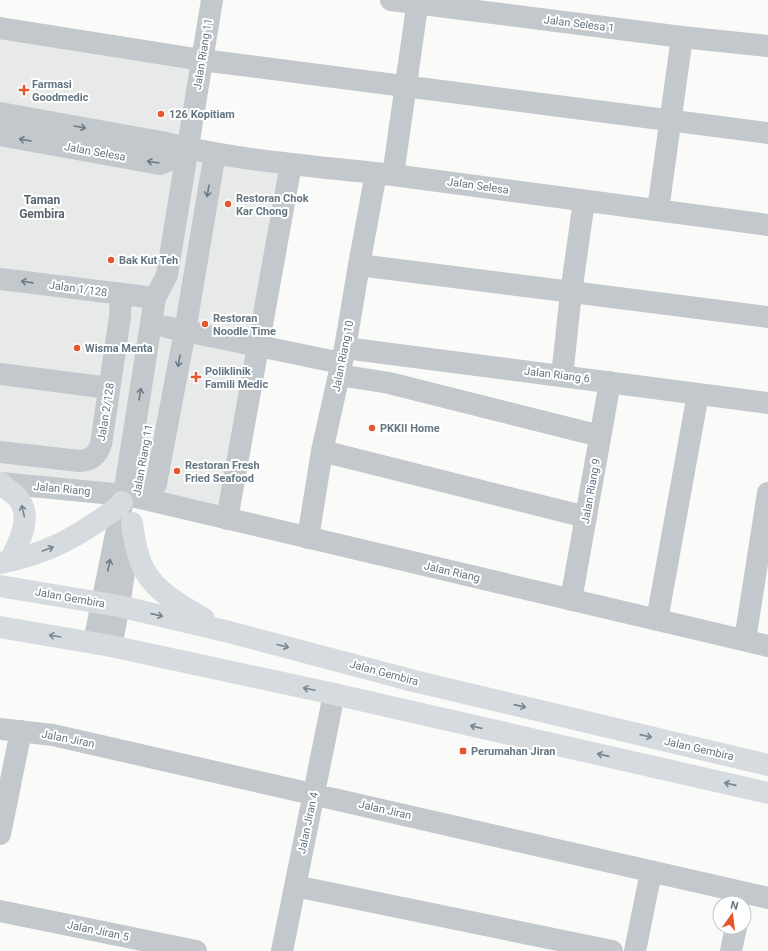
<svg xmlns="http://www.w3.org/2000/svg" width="768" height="951" font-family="Roboto,sans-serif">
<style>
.built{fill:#e8e9e9}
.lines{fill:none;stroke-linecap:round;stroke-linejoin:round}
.minor{stroke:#c3c8cc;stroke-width:22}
.major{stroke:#d6dbdf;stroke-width:22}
.oneway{stroke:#6a7a87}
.oneway2{stroke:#768591}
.poi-dot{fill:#e4572e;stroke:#fff;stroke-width:1.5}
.labels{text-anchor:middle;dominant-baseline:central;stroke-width:4;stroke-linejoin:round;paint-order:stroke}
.street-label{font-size:11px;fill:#657683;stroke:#fff}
.poi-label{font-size:11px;font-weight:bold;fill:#657683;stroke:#fff;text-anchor:start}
.neighbourhood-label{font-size:12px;font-weight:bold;fill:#57646e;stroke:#fff}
</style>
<rect width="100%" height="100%" fill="#fafaf8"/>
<!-- built -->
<path class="built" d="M0,28L202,60L188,149L291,164L227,519L0,489Z"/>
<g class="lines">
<!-- minor -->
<path class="minor" d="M391,0L682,37L768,46
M0,28L202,60L768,133
M0,113L161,142C237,161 316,166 393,175C518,191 643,208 768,225
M0,135L160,164L170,160L187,149
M393,175L418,0
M658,210L682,37
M359,265L768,317
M0,279L155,298
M166,327L341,363
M345,348L768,403
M0,374L109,388
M339,375L389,383L600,436
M562,376L571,293L584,201
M322,451L586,517
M0,452L79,461C91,460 97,456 101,444L120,317L121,295
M0,483L124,495
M138,491L156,484L185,331L215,153
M136,497L768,646
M227,519L291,164
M308,538L322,451L345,348L359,265L376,173
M571,600L610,382
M657,620L698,394
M745,640L768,493
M94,642L124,495L155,298L167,275L212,0
M111,646L119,606L131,526
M0,729L53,735L768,898
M0,834L21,731
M295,886L612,951
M0,911L196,951
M282,951L334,694
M635,951L651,872
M731,951L736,927"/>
<!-- major -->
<path class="major" d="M0,483C5,488 12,492 17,497C34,516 19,542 10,561
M132,523C134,539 137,558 146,573C159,594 184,607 204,619
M0,563C48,554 79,536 118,507L122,502
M0,586L119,606L225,631L414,681L768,765
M0,627L111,646L334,694L768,793"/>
</g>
<!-- one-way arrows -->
<defs><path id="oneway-shaft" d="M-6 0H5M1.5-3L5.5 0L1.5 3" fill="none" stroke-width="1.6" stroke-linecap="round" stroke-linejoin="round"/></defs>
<g class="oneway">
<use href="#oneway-shaft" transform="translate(80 127) rotate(10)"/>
<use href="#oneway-shaft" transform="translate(25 140) rotate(-170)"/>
<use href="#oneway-shaft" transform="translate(153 162) rotate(-171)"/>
<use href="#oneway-shaft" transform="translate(208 191) rotate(100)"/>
<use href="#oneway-shaft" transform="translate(27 282) rotate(-172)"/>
<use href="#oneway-shaft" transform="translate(179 361) rotate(100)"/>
<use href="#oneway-shaft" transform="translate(140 394) rotate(-81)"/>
<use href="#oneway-shaft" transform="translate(109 565) rotate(-78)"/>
</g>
<g class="oneway2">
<use href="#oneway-shaft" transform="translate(23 511) rotate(-104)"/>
<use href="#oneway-shaft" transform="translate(48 549) rotate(-20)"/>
<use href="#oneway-shaft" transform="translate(157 615) rotate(13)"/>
<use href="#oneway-shaft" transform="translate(55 636) rotate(-171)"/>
<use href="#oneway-shaft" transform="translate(283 646) rotate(15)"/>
<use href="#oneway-shaft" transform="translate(309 689) rotate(-168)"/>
<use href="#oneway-shaft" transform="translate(520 706) rotate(13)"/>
<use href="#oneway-shaft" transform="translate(476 727) rotate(-167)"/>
<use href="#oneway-shaft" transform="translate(646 736) rotate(13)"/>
<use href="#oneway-shaft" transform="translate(603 755) rotate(-167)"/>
<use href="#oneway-shaft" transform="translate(730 784) rotate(-167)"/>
</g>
<!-- markers -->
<g class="poi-dot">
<path d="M22 84h4v4h4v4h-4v4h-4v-4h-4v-4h4z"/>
<circle cx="161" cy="114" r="4"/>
<circle cx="228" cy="204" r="4"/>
<circle cx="111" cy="260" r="4"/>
<circle cx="205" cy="324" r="4"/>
<circle cx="77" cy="348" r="4"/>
<path d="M194 371h4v4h4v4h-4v4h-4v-4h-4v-4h4z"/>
<circle cx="372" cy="428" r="4"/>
<circle cx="177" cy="471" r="4"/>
<rect x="459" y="747" width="8" height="8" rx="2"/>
</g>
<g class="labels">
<!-- street labels -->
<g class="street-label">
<text transform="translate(579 24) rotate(7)">Jalan Selesa 1</text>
<text transform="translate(203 54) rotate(-81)">Jalan Riang 11</text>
<text transform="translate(95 152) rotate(10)">Jalan Selesa</text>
<text transform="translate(478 186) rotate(8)">Jalan Selesa</text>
<text transform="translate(78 289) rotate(8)">Jalan 1/128</text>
<text transform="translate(343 356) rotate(-79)">Jalan Riang 10</text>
<text transform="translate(557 375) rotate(7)">Jalan Riang 6</text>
<text transform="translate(106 412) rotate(-81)">Jalan 2/128</text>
<text transform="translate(143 460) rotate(-80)">Jalan Riang 11</text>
<text transform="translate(62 489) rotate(5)">Jalan Riang</text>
<text transform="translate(591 491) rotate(-80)">Jalan Riang 9</text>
<text transform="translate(452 572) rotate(13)">Jalan Riang</text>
<text transform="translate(70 598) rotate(10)">Jalan Gembira</text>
<text transform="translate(384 673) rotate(15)">Jalan Gembira</text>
<text transform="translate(68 739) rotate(11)">Jalan Jiran</text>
<text transform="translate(699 749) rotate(13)">Jalan Gembira</text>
<text transform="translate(385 810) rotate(13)">Jalan Jiran</text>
<text transform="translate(308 823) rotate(-78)">Jalan Jiran 4</text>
<text transform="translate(98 931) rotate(12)">Jalan Jiran 5</text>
</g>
<!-- poi labels -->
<g class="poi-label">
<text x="32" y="84">Farmasi<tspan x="32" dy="13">Goodmedic</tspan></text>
<text x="169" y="114">126 Kopitiam</text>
<text x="236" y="198">Restoran Chok<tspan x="236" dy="13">Kar Chong</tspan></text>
<text x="119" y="260">Bak Kut Teh</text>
<text x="213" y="318">Restoran<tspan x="213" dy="13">Noodle Time</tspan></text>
<text x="85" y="348">Wisma Menta</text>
<text x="205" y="371">Poliklinik<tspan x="205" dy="13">Famili Medic</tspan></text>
<text x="380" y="428">PKKII Home</text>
<text x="185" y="465">Restoran Fresh<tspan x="185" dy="13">Fried Seafood</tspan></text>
<text x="471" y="751">Perumahan Jiran</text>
</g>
<!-- neighbourhood labels -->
<g class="neighbourhood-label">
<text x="42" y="200">Taman<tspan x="42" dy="14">Gembira</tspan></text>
</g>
</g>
<!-- north arrow -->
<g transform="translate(732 915) rotate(14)"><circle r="19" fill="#ffffff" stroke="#c1c8cd"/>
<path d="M0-3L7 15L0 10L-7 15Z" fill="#e4572e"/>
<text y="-6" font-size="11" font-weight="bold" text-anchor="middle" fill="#657683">N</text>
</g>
</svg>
